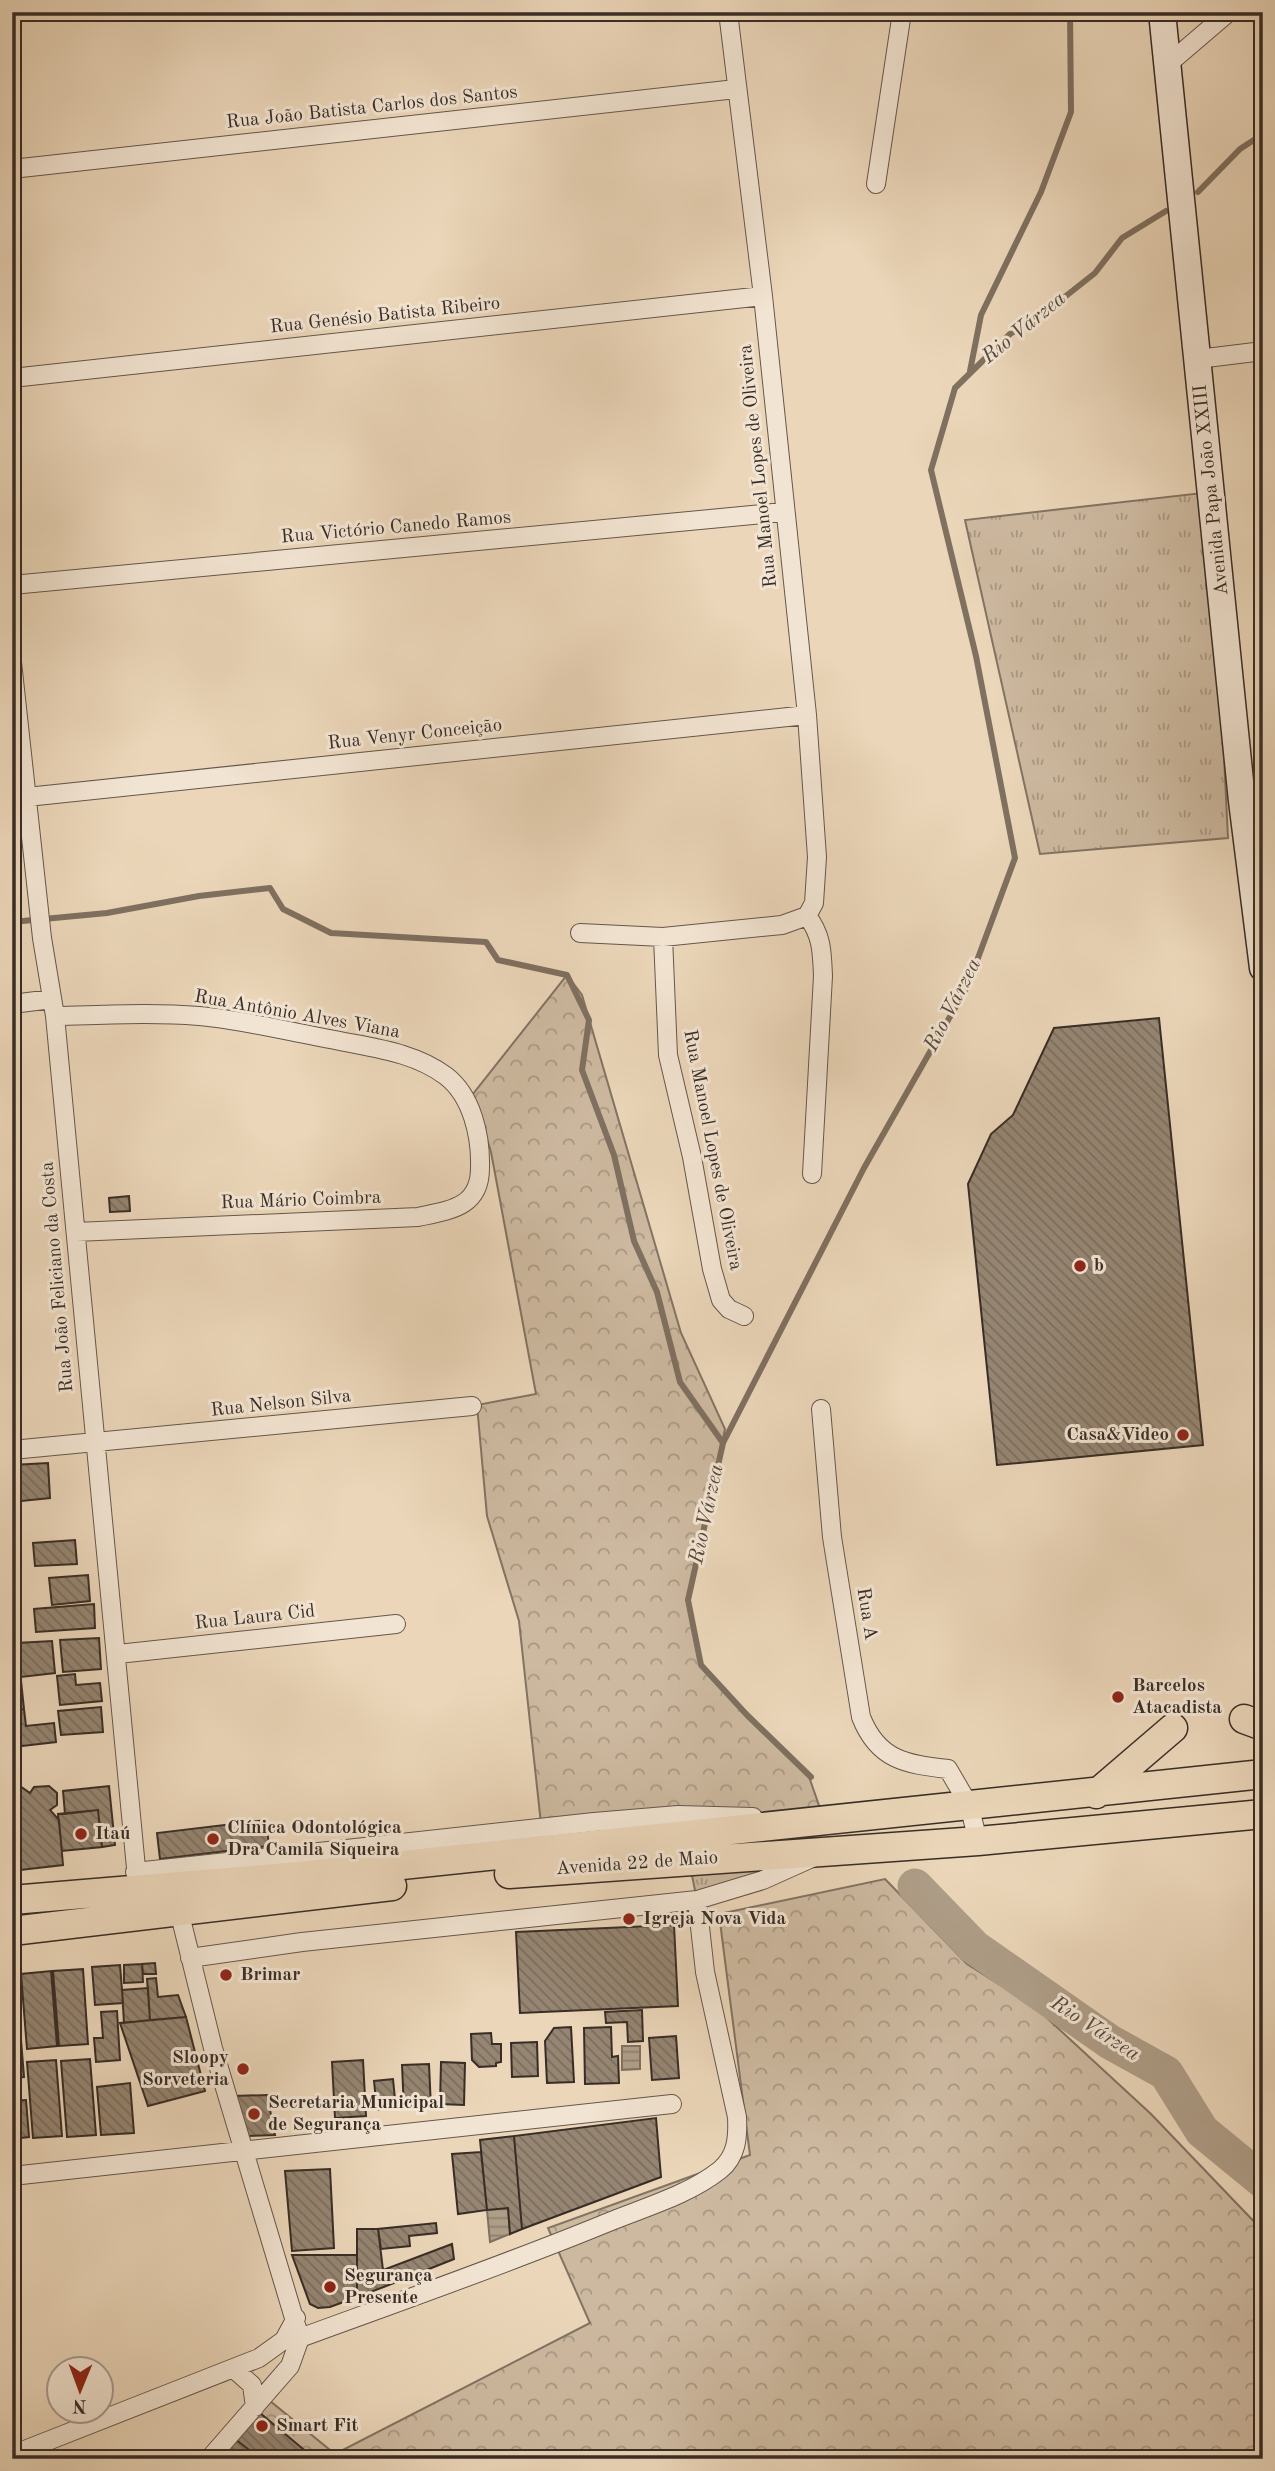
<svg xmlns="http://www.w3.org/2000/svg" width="1275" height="2471" font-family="'Old Standard TT',serif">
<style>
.grass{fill:url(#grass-tufts);stroke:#827363;stroke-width:2}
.forest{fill:url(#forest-crowns);stroke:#827363;stroke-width:2}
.water{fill:url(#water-rules);stroke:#7f7060;stroke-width:2}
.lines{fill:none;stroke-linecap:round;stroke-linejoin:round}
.stream{stroke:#7f7060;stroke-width:6}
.river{stroke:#ae9d87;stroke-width:35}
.building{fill:url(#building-back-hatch);stroke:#382d26;stroke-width:2}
.street-casing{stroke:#65574b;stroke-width:20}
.secondary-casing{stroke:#382d26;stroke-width:29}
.primary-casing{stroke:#382d26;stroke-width:31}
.street{stroke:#f2e4d2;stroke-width:18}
.secondary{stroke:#f2e4d2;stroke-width:26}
.primary{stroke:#ebd6b9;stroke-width:28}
.poi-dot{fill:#8f2418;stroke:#f2e4d2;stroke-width:2.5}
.labels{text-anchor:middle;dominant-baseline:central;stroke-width:6;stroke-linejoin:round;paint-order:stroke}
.street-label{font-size:19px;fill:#382d26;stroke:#f2e4d2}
.poi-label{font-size:19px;font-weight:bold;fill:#382d26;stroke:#f2e4d2;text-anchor:start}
.water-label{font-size:21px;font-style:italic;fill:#56493e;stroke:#f2e4d2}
</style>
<defs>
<pattern id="grass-tufts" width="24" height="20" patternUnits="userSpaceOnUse" patternTransform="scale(1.75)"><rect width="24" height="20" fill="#cdb9a0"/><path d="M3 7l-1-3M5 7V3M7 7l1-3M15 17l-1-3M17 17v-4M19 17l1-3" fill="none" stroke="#a79782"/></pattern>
<pattern id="forest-crowns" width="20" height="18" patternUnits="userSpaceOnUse" patternTransform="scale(1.75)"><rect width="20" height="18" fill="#cdb9a0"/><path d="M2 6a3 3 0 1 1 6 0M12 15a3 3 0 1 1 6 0" fill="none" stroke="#a79782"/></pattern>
<pattern id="water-rules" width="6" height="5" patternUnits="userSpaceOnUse" patternTransform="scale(1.75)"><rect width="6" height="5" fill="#ae9d87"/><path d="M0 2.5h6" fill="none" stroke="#8f806e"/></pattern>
<pattern id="building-back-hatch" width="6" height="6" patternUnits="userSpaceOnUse" patternTransform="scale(1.75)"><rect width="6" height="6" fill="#958572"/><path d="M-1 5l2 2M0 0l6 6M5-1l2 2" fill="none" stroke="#7b6d5d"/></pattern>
</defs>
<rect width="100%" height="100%" fill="#ebd6b9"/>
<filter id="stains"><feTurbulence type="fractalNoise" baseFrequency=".00286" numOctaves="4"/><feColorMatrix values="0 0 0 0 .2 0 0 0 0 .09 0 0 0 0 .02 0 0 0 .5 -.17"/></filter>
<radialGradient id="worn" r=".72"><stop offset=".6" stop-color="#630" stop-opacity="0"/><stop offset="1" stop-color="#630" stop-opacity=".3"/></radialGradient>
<!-- grass -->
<path class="grass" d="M1211,492L1228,838L1040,854L965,520Z
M810,1857L697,1900L689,1861Z"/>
<!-- forest -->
<path class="forest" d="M567,975L582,995L681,1333L725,1429L688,1600L701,1665L747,1715L808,1774L829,1834L542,1833L519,1621L487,1516L477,1405L536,1394L491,1152L473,1094Z
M885,1879L967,1964L1035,2007L1151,2114L1263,2231V2459H204L259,2392L335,2454L590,2323L548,2228L750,2155L719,1914Z"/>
<!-- water -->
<path class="water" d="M622,2046H640V2069L622,2070Z
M508,2208L510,2234L490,2242L487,2210Z"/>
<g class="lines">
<!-- stream -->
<path class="stream" d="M1198,192L1240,149L1263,134
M970,371L981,315L1041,192L1071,112L1070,12
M12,922L107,913L199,896L270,888L283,909L331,933L486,942L498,960L567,975L589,1020L582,1070L614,1155L634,1241L657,1292L680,1382L723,1443
M811,1777L747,1715L701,1665L688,1600L723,1443L864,1168L968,985L1015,858L976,656L931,470L955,388L1010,334L1047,311L1095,273L1122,238L1166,211"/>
<!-- river -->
<path class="river" d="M915,1886L974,1947L1110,2042L1166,2073L1202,2131L1263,2181"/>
</g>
<!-- building -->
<path class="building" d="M1159,1018L1203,1445L997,1465L968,1184L991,1134L1013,1115L1054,1028Z
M129,1196L130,1211L110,1212L109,1198Z
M48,1463L50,1498L12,1502V1465Z
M75,1540L77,1564L35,1566L33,1543Z
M88,1575L90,1601L52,1605L49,1578Z
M94,1604L95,1628L36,1632L34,1609Z
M99,1638L101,1669L63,1672L60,1640Z
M52,1641L55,1673L21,1677L17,1643Z
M12,1643H17L24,1709L12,1711Z
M75,1674L76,1685L100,1683L102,1701L60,1705L57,1676Z
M101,1707L103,1732L61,1735L58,1711Z
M24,1709L26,1726L54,1723L56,1742L14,1747L12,1711Z
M12,1784H17L30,1793L34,1787L49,1786L57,1793V1805L50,1810L59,1820L63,1865L12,1871Z
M109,1786L115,1845L102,1847L98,1810L65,1814L63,1791Z
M98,1810L102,1847L62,1851L58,1814Z
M266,1820L269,1846L160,1859L157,1833Z
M674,1925L678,2006L520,2013L516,1932Z
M155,1963L156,1974H143L142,1964Z
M142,1964L143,1982L124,1983V1965Z
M120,1965L123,2003L95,2005L92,1967Z
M83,1969L88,2044L59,2046L53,1971Z
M51,1971L57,2046L27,2049L21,1974Z
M12,1975H15L19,2015L12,2016Z
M156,1978L158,1997L178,1995L186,2017L150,2020L147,1979Z
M148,1988L150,2020L124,2023L122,1990Z
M642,2010L643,2041L628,2042L627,2022L606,2023L605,2012Z
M117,2011L120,2060L96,2062L94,2038H103L101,2012Z
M19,2015L24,2077L12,2078V2016Z
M186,2017L205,2091L148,2106L120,2023Z
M571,2027L574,2082L547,2083L545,2041L554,2028Z
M611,2027L612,2057L618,2056L619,2083L585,2084L584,2028Z
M491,2033L492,2044H501V2062L496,2063V2066L479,2067L472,2060L471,2034Z
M676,2036L679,2078L652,2080L649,2038Z
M537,2042L538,2076L512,2077L511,2043Z
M90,2059L96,2135L67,2137L61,2061Z
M56,2060L62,2136L33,2138L27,2062Z
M363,2060L366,2116L335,2118L332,2062Z
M441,2062L465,2063L464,2105L440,2104Z
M429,2064L431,2108L404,2109L402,2065Z
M393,2079L396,2109L377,2110L374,2081Z
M130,2083L134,2133L101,2135L97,2087Z
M267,2095L275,2135L246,2136L233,2096Z
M26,2100L29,2137L12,2139V2101Z
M656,2118L661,2177L522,2229L514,2136Z
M514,2136L522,2229L510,2234L508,2208L487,2210L480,2140Z
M481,2152L487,2210L458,2214L452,2154Z
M330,2169L334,2248L292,2251L285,2171Z
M436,2223L437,2233L409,2236L410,2246L381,2249L378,2229Z
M357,2229H378L383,2270L389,2285L357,2297Z
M452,2244L454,2259L389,2285L383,2270Z
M292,2255H357V2297L330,2307L318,2308L310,2304Z
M260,2413L315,2459H261L235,2439Z
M235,2439L261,2459H216Z"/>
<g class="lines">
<defs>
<path id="street" d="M1167,65L1229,12
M12,169L736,89
M876,184L902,12
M1198,359L1263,351
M12,378L763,296
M12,585L784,512
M12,662L42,938L55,1016L138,1889
M27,797L807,715
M1242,801L1263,799
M807,916C822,935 822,952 823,976L812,1174
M580,933L663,937L782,925L807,916L814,903L817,857L807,715L763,296L728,12
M663,937L668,1055L692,1157L712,1269L721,1300L729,1309L744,1316
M12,1004L52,999
M55,1016C103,1015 151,1012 199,1016C244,1020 290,1032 335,1040C373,1048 414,1052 446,1076C472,1096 481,1136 480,1168C480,1207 451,1210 418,1217L76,1232
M821,1409L832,1537L861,1717C878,1760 905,1764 948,1769L969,1805L978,1841
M12,1450L472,1406
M118,1654L396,1624
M135,1872L594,1822L678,1815L753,1817
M179,1911L213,2048L300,2338L290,2366L209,2459
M190,1958L302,1942L697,1900L763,1880L812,1858
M12,2176L672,2104
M300,2338C401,2301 504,2265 604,2224C642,2208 687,2196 720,2170C737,2156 738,2137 737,2117L705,1972L697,1900
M234,2369L252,2385L255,2407
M12,2455L259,2358L284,2340L296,2318"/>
<path id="secondary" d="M1162,12L1242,801L1263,968"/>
<path id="primary" d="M1244,1719L1263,1726
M1096,1794L1173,1728
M509,1874L978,1841L1263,1814
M12,1900L298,1876L1263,1774
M12,1931L392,1886"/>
</defs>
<!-- street casing -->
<use href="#street" class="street-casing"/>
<!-- secondary casing -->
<use href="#secondary" class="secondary-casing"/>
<!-- primary casing -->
<use href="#primary" class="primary-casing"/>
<!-- street -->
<use href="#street" class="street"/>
<!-- secondary -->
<use href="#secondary" class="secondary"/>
<!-- primary -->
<use href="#primary" class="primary"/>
</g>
<!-- markers -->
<g class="poi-dot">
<circle cx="1080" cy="1266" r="7"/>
<circle cx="1183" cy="1435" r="7"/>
<circle cx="1118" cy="1697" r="7"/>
<circle cx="81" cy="1834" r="7"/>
<circle cx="213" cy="1839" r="7"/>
<circle cx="629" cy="1919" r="7"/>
<circle cx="226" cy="1975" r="7"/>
<circle cx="243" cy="2069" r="7"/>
<circle cx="254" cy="2114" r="7"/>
<circle cx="330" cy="2287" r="7"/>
<circle cx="262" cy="2426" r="7"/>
</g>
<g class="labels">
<!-- street labels -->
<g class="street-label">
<text transform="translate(372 108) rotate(-6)">Rua João Batista Carlos dos Santos</text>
<text transform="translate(385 316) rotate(-6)">Rua Genésio Batista Ribeiro</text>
<text transform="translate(759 466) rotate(-96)">Rua Manoel Lopes de Oliveira</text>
<text transform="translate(1212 490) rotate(-96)">Avenida Papa João XXIII</text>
<text transform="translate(396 528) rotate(-5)">Rua Victório Canedo Ramos</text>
<text transform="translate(415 735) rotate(-6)">Rua Venyr Conceição</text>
<text transform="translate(297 1015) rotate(10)">Rua Antônio Alves Viana</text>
<text transform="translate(712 1150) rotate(79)">Rua Manoel Lopes de Oliveira</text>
<text transform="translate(301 1201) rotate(-2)">Rua Mário Coimbra</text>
<text transform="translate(58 1277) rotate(-95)">Rua João Feliciano da Costa</text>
<text transform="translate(281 1404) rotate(-6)">Rua Nelson Silva</text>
<text transform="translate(866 1614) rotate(81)">Rua A</text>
<text transform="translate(255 1618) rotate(-6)">Rua Laura Cid</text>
<text transform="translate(637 1864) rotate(-4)">Avenida 22 de Maio</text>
</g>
<!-- poi labels -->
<g class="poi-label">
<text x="1094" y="1266">b</text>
<text x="1169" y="1435" text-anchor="end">Casa&amp;Video</text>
<text x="1132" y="1686">Barcelos<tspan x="1132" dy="22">Atacadista</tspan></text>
<text x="227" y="1828">Clínica Odontológica<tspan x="227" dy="22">Dra Camila Siqueira</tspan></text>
<text x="95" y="1834">Itaú</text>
<text x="643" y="1919">Igreja Nova Vida</text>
<text x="240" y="1975">Brimar</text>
<text x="229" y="2058" text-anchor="end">Sloopy<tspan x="229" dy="22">Sorveteria</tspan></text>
<text x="268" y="2103">Secretaria Municipal<tspan x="268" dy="22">de Segurança</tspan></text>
<text x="344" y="2276">Segurança<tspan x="344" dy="22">Presente</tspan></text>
<text x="276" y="2426">Smart Fit</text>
</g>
<!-- water labels -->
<g class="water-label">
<text transform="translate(1024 328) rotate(-39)">Rio Várzea</text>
<text transform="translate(953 1005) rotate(-63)">Rio Várzea</text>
<text transform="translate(707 1514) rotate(-78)">Rio Várzea</text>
<text transform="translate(1095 2029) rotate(33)">Rio Várzea</text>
</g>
</g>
<!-- margin -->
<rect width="1275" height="2471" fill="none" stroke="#ebd6b9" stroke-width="42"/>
<rect x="14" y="14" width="1247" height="2443" fill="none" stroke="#382d26" stroke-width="3.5"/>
<rect x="21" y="21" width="1233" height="2429" fill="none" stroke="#382d26" stroke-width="2"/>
<!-- north arrow -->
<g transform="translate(80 2390) rotate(181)"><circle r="33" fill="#f2e4d2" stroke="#a89b8d" stroke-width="2"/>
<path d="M0-5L12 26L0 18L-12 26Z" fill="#8f2418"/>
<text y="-10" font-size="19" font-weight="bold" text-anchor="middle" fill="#382d26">N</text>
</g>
<rect width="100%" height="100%" filter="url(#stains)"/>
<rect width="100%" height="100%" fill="url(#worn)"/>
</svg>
